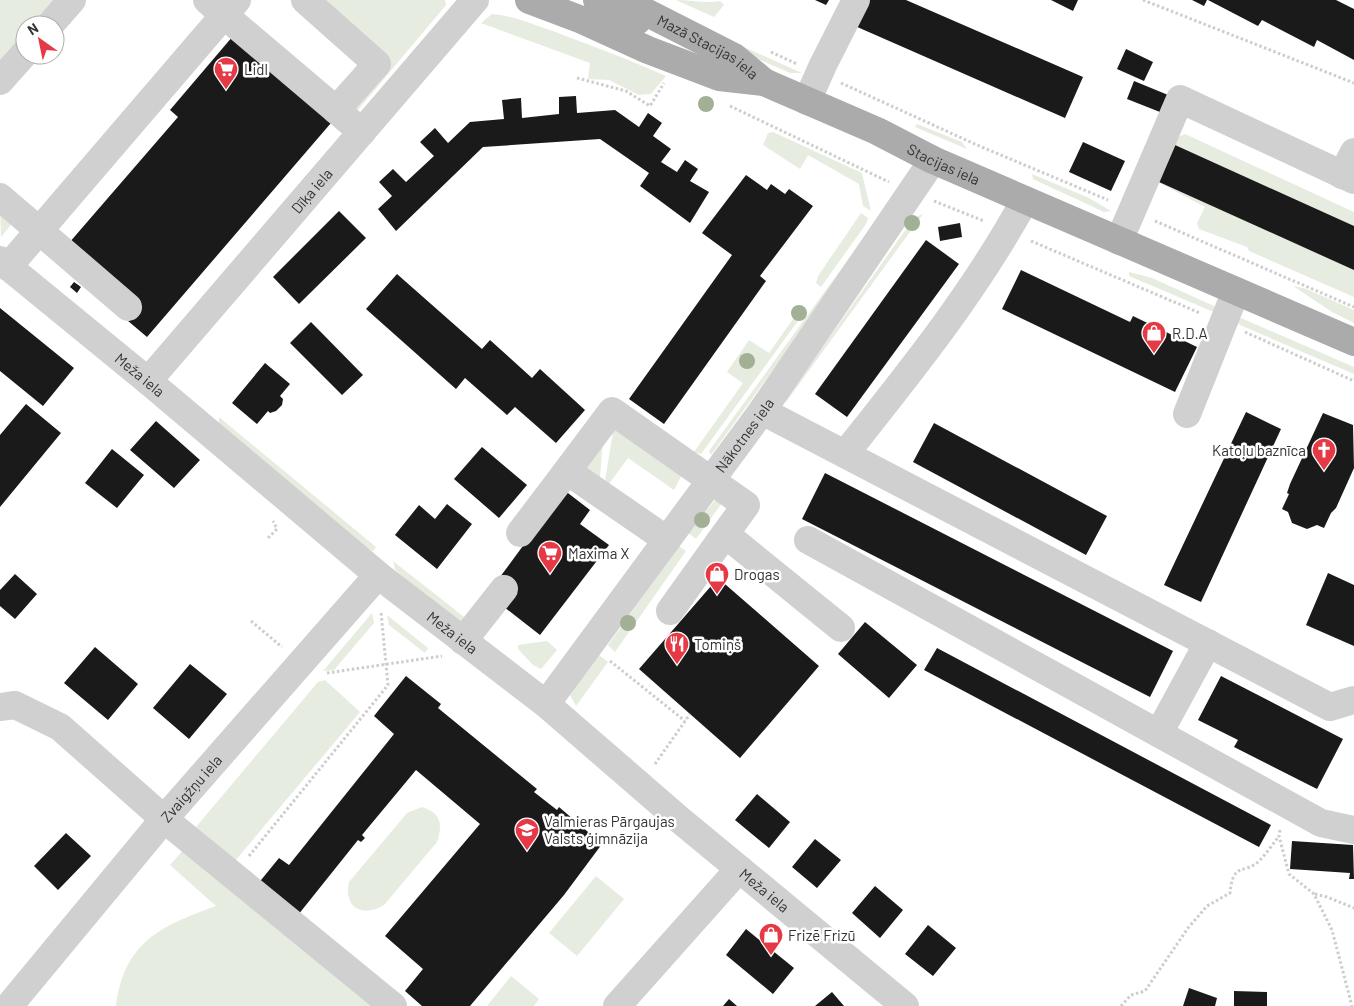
<svg xmlns="http://www.w3.org/2000/svg" width="1354" height="1006" font-family="Barlow,sans-serif">
<style>
.green{fill:#e6ecdf}
.building{fill:#1a1a1a}
.lines{fill:none;stroke-linecap:round;stroke-linejoin:round}
.path{stroke:#cdcdcd;stroke-width:3;stroke-dasharray:2.5 2.5;stroke-linecap:butt}
.minor{stroke:#d0d0d0;stroke-width:28}
.major{stroke:#ababab;stroke-width:28}
.tree{fill:#a2b095}
.labels{text-anchor:middle;dominant-baseline:central;stroke-width:5;stroke-linejoin:round;paint-order:stroke}
.street-label{font-size:15px;fill:#333;stroke:#fff}
.poi-label{font-size:15px;fill:#333;stroke:#fff;text-anchor:start}
</style>
<rect width="100%" height="100%" fill="#fff"/>
<!-- green -->
<path class="green" d="M0,0H59L37,25H25V39L0,68Z
M318,0H445L446,5L357,111L354,106L389,62Z
M676,0C691,0 706,4 720,1L724,5L714,17Z
M492,14C515,16 537,26 558,33C595,47 630,60 666,76L651,94L639,95L609,80L588,79L590,63L481,23Z
M724,38L802,73H790L724,44Z
M917,124L962,142L967,149L915,127Z
M773,132L862,173L871,211L863,206L859,184L808,155L800,169L763,145L768,133Z
M1185,134L1354,212V297L1249,251L1247,247L1199,229L1197,223L1205,207L1156,181L1173,139Z
M1032,174L1089,198L1111,211L1104,212L1033,179Z
M0,208L11,219V225L1,237Z
M861,213L868,218L866,224L821,287L816,283L818,276Z
M887,213L711,455L709,451L865,236Z
M923,214L786,402V399L904,232L918,216Z
M1129,272L1152,278L1214,306L1216,313L1129,276Z
M1293,286L1304,288L1354,310V323L1332,312Z
M800,309L806,310L701,454L694,452L743,383L727,372L749,340L769,353Z
M1241,318L1354,367V374L1240,325L1237,321Z
M219,417L376,547L373,551L364,547L219,424Z
M614,426L686,467L674,490L628,458L609,484L605,481Z
M603,438L600,477L588,470L585,463Z
M716,499L722,503L696,539L688,533Z
M679,546L686,551L615,652L608,645Z
M393,561L468,620L462,622L457,620L401,575L395,569Z
M372,613L374,623L334,670L323,671Z
M387,615L428,648L425,653L389,625Z
M547,641L557,650L541,669L533,665L518,649V645Z
M599,655L608,662L576,706L570,695L573,686Z
M325,680L360,712L235,861L196,827L318,682Z
M422,807C441,813 443,824 437,842L384,905C363,918 343,908 349,882L407,813Z
M184,849L373,1006H116C124,942 161,926 216,906L170,865Z
M596,876L624,899L577,956L549,933Z
M511,976L539,999L534,1006H487Z"/>
<!-- building -->
<path class="building" d="M815,0H829L826,5Z
M867,0H906L1083,77L1065,118L855,26Z
M1051,0H1078L1073,11Z
M1192,0H1207L1204,6Z
M1208,0H1336L1354,9V60L1317,40L1314,47L1262,20L1258,26Z
M233,36L331,123L147,337L121,315L69,243L178,117L170,110Z
M1126,49L1153,62L1144,81L1117,69Z
M1134,81L1173,97L1165,114L1127,99Z
M576,96L577,113L615,110L639,127L648,113L662,123L653,136L671,149L661,162L677,172L685,160L698,169L690,181L709,192L690,223L640,186L649,173L600,139L483,147L396,231L378,209L392,196L379,182L393,169L406,182L434,156L420,142L435,128L448,143L470,122L504,119L502,100L521,98L522,118L559,114V97Z
M1083,142L1125,161L1111,191L1069,172Z
M1175,145L1354,226V270L1159,182Z
M746,175L767,190L771,184L785,194L789,189L813,206L760,276L766,281L664,424L629,399L732,255L702,233Z
M339,211L366,238L299,304L273,277Z
M960,223L962,237L940,241L938,227Z
M926,240L959,264L847,417L815,394Z
M1021,270L1130,322L1133,316L1197,347L1175,392L1002,309Z
M397,274L482,349L490,340L532,378L540,369L585,410L556,443L515,407L507,415L465,378L456,389L366,309Z
M74,282L81,287L77,293L70,287Z
M0,308L74,368L43,406L0,371Z
M311,322L363,375L342,395L290,343Z
M265,363L290,384L280,396L283,399L282,405L276,411L270,413L268,411L257,424L232,403Z
M26,404L61,433L0,507V435Z
M1246,412L1281,429L1201,602L1164,585Z
M1323,413L1353,425L1354,468L1336,508L1331,513L1324,528L1317,525L1307,529L1292,523L1288,512L1282,509L1289,494L1287,493L1290,484Z
M156,421L200,460L174,488L130,450Z
M934,423L1107,516L1086,555L913,462Z
M482,447L527,485L499,518L454,479Z
M112,449L144,475L117,508L85,483Z
M825,473L1173,651L1150,697L802,519Z
M564,490L590,510L580,524L609,545L540,635L504,607L500,577Z
M447,504L472,524L437,569L395,535L419,505L435,519Z
M1328,573L1354,585V646L1306,625Z
M15,574L37,594L15,619L0,606V590Z
M718,578L819,666L740,758L639,669Z
M865,622L917,665L889,698L838,654Z
M95,647L138,684L108,720L64,683Z
M937,648L1271,825L1259,847L924,670Z
M190,664L227,694L189,739L153,708Z
M406,676L441,704L438,708L537,789L534,792L557,810L559,807L602,844L564,895L470,1006H422L405,991L423,969L385,936L480,824L416,770L362,835L365,838L361,842L358,840L298,915L257,885L279,858L289,865L394,734L374,716Z
M1221,676L1343,739L1317,789L1234,747L1238,740L1198,720Z
M757,794L790,822L769,848L735,820Z
M66,833L91,856L58,890L34,866Z
M815,839L841,860L817,888L792,867Z
M1292,841L1353,845L1354,879H1349L1350,873L1290,869Z
M875,886L903,910L880,938L852,913Z
M928,925L956,948L933,976L905,954Z
M746,929L794,968L773,994L726,955Z
M1189,988L1217,998L1215,1006H1183Z
M1234,991L1267,992V1006H1234Z
M832,992L844,1006H815Z
M729,999L737,1006H723Z"/>
<g class="lines">
<!-- path -->
<path class="path" d="M1143,0L1354,83
M771,52L797,64
M577,78L626,91L650,106L664,83
M841,83L977,145L1108,200
M730,106L889,182
M934,201L984,221
M1155,221L1354,307
M1031,241L1200,313
M1245,332L1354,381
M268,538L277,529L273,521
M251,621L282,647
M610,661L685,721
M327,673L442,656
M655,764L690,714
M1280,830L1279,836L1289,874L1314,894L1332,930L1352,1006
M249,856L388,685L381,612
M1315,894L1327,897L1354,908
M1121,1006L1131,995L1145,991L1188,928L1207,906L1230,893C1233,861 1244,875 1259,861C1266,854 1273,844 1279,836"/>
<!-- minor -->
<g class="minor">
<path d="M207,0L224,15L237,0"/>
<path d="M305,0L377,64L336,110"/>
<path d="M50,25L72,0"/>
<path d="M0,81L25,53"/>
<path d="M807,101L823,65L856,0"/>
<path d="M1342,175L1354,152"/>
<path d="M0,197L128,307"/>
<path d="M1119,241L1180,99L1354,180"/>
<path id="s1" d="M0,260L148,381L378,575L546,704L680,820L905,1006"/>
<path d="M8,267L224,15L362,132"/>
<path id="s2" d="M148,381L475,0"/>
<path d="M762,411L1330,707L1354,700"/>
<path d="M1187,414L1236,291"/>
<path d="M845,454C911,371 974,293 1025,200"/>
<path d="M520,533L567,471"/>
<path d="M667,540L567,471L612,411L746,505L725,534L841,628"/>
<path d="M808,540L1321,823L1354,830"/>
<path d="M670,611L725,534"/>
<path d="M463,641L504,589"/>
<path id="s3" d="M546,704L762,411L933,160"/>
<path d="M0,707L15,705L60,727L164,819L393,1006"/>
<path d="M1159,733L1208,643"/>
<path id="s4" d="M9,1006L164,819L378,575"/>
<path d="M617,1006L739,869"/>
</g>
<!-- major -->
<g class="major">
<path id="s5" d="M529,0L582,20L648,50L719,77L764,82L877,131L933,160L1354,342"/>
<path d="M597,0L625,17L637,21"/>
<path id="s6" d="M622,0L734,57L764,82"/>
</g>
</g>
<!-- trees -->
<g class="tree">
<circle cx="706" cy="104" r="8"/>
<circle cx="912" cy="223" r="8"/>
<circle cx="799" cy="313" r="8"/>
<circle cx="747" cy="361" r="8"/>
<circle cx="702" cy="520" r="8"/>
<circle cx="628" cy="623" r="8"/>
</g>
<!-- icons -->
<defs>
<symbol id="supermarket-pin" viewBox="-11 -11 22 30"><path d="M0 17L-7.5 6A9.5 9.5 0 1 1 7.5 6Z" fill="#e63946" stroke="#fff"/><path d="M-6-5.5h2.5l.6 2H6L4.5 2H-2.5L-4.4-4H-6ZM-1.5 3.2a1.3 1.3 0 1 0 .1 0ZM3 3.2a1.3 1.3 0 1 0 .1 0Z" fill="#fff"/></symbol>
<symbol id="shop-pin" viewBox="-11 -11 22 30"><path d="M0 17L-7.5 6A9.5 9.5 0 1 1 7.5 6Z" fill="#e63946" stroke="#fff"/><path d="M-5-2.5h2.3a2.7 3.5 0 0 1 5.4 0H5L5.5 6h-11ZM-1.5-2.5h3a1.5 2.3 0 0 0-3 0Z" fill="#fff"/></symbol>
<symbol id="church-pin" viewBox="-11 -11 22 30"><path d="M0 17L-7.5 6A9.5 9.5 0 1 1 7.5 6Z" fill="#e63946" stroke="#fff"/><path d="M-1.2-6h2.4v3.5h3.3v2.4h-3.3V6h-2.4V-.1h-3.3v-2.4h3.3Z" fill="#fff"/></symbol>
<symbol id="restaurant-pin" viewBox="-11 -11 22 30"><path d="M0 17L-7.5 6A9.5 9.5 0 1 1 7.5 6Z" fill="#e63946" stroke="#fff"/><path d="M-5-6h1v4h1v-4h1v4h1v-4h1v5L-1.5 .5V6h-2V.5L-5-1ZM5-6V6H3V1.5H1.5Q1.5-4 5-6Z" fill="#fff"/></symbol>
<symbol id="school-pin" viewBox="-11 -11 22 30"><path d="M0 17L-7.5 6A9.5 9.5 0 1 1 7.5 6Z" fill="#e63946" stroke="#fff"/><path d="M0-5L7-2L0 1L-7-2ZM-4 1L0 2.5L4 1V4Q0 6-4 4Z" fill="#fff"/></symbol>
</defs>
<g fill-rule="evenodd">
<use href="#supermarket-pin" x="212" y="55" width="28" height="38"/>
<use href="#shop-pin" x="1140" y="319" width="28" height="38"/>
<use href="#church-pin" x="1310" y="436" width="28" height="38"/>
<use href="#supermarket-pin" x="536" y="539" width="28" height="38"/>
<use href="#shop-pin" x="703" y="560" width="28" height="38"/>
<use href="#restaurant-pin" x="663" y="630" width="28" height="38"/>
<use href="#school-pin" x="513" y="816" width="28" height="38"/>
<use href="#shop-pin" x="757" y="921" width="28" height="38"/>
</g>
<g class="labels">
<!-- street labels -->
<g class="street-label">
<text stroke="none"><textPath href="#s6" startOffset="98">Mazā Stacijas iela</textPath></text>
<text stroke="none"><textPath href="#s5" startOffset="448">Stacijas iela</textPath></text>
<text stroke="none"><textPath href="#s2" startOffset="251">Dīķa iela</textPath></text>
<text stroke="none"><textPath href="#s1" startOffset="181">Meža iela</textPath></text>
<text stroke="none"><textPath href="#s3" startOffset="334">Nākotnes iela</textPath></text>
<text stroke="none"><textPath href="#s1" startOffset="586">Meža iela</textPath></text>
<text stroke="none"><textPath href="#s4" startOffset="284">Zvaigžņu iela</textPath></text>
<text stroke="none"><textPath href="#s1" startOffset="991">Meža iela</textPath></text>
</g>
<!-- poi labels -->
<g class="poi-label">
<text x="244" y="69">Lidl</text>
<text x="1172" y="333">R.D.A</text>
<text x="1306" y="450" text-anchor="end">Katoļu baznīca</text>
<text x="568" y="553">Maxima X</text>
<text x="734" y="574">Drogas</text>
<text x="694" y="644">Tomiņš</text>
<text x="544" y="821">Valmieras Pārgaujas<tspan x="544" dy="17">Valsts ģimnāzija</tspan></text>
<text x="788" y="935">Frizē Frizū</text>
</g>
</g>
<!-- north arrow -->
<g transform="translate(40 40) rotate(327)"><circle r="24" fill="#ffffff" stroke="#adadad"/>
<path d="M0-4L9 19L0 12L-9 19Z" fill="#e63946"/>
<text y="-8" font-size="14" font-weight="bold" text-anchor="middle" fill="#333333">N</text>
</g>
</svg>
